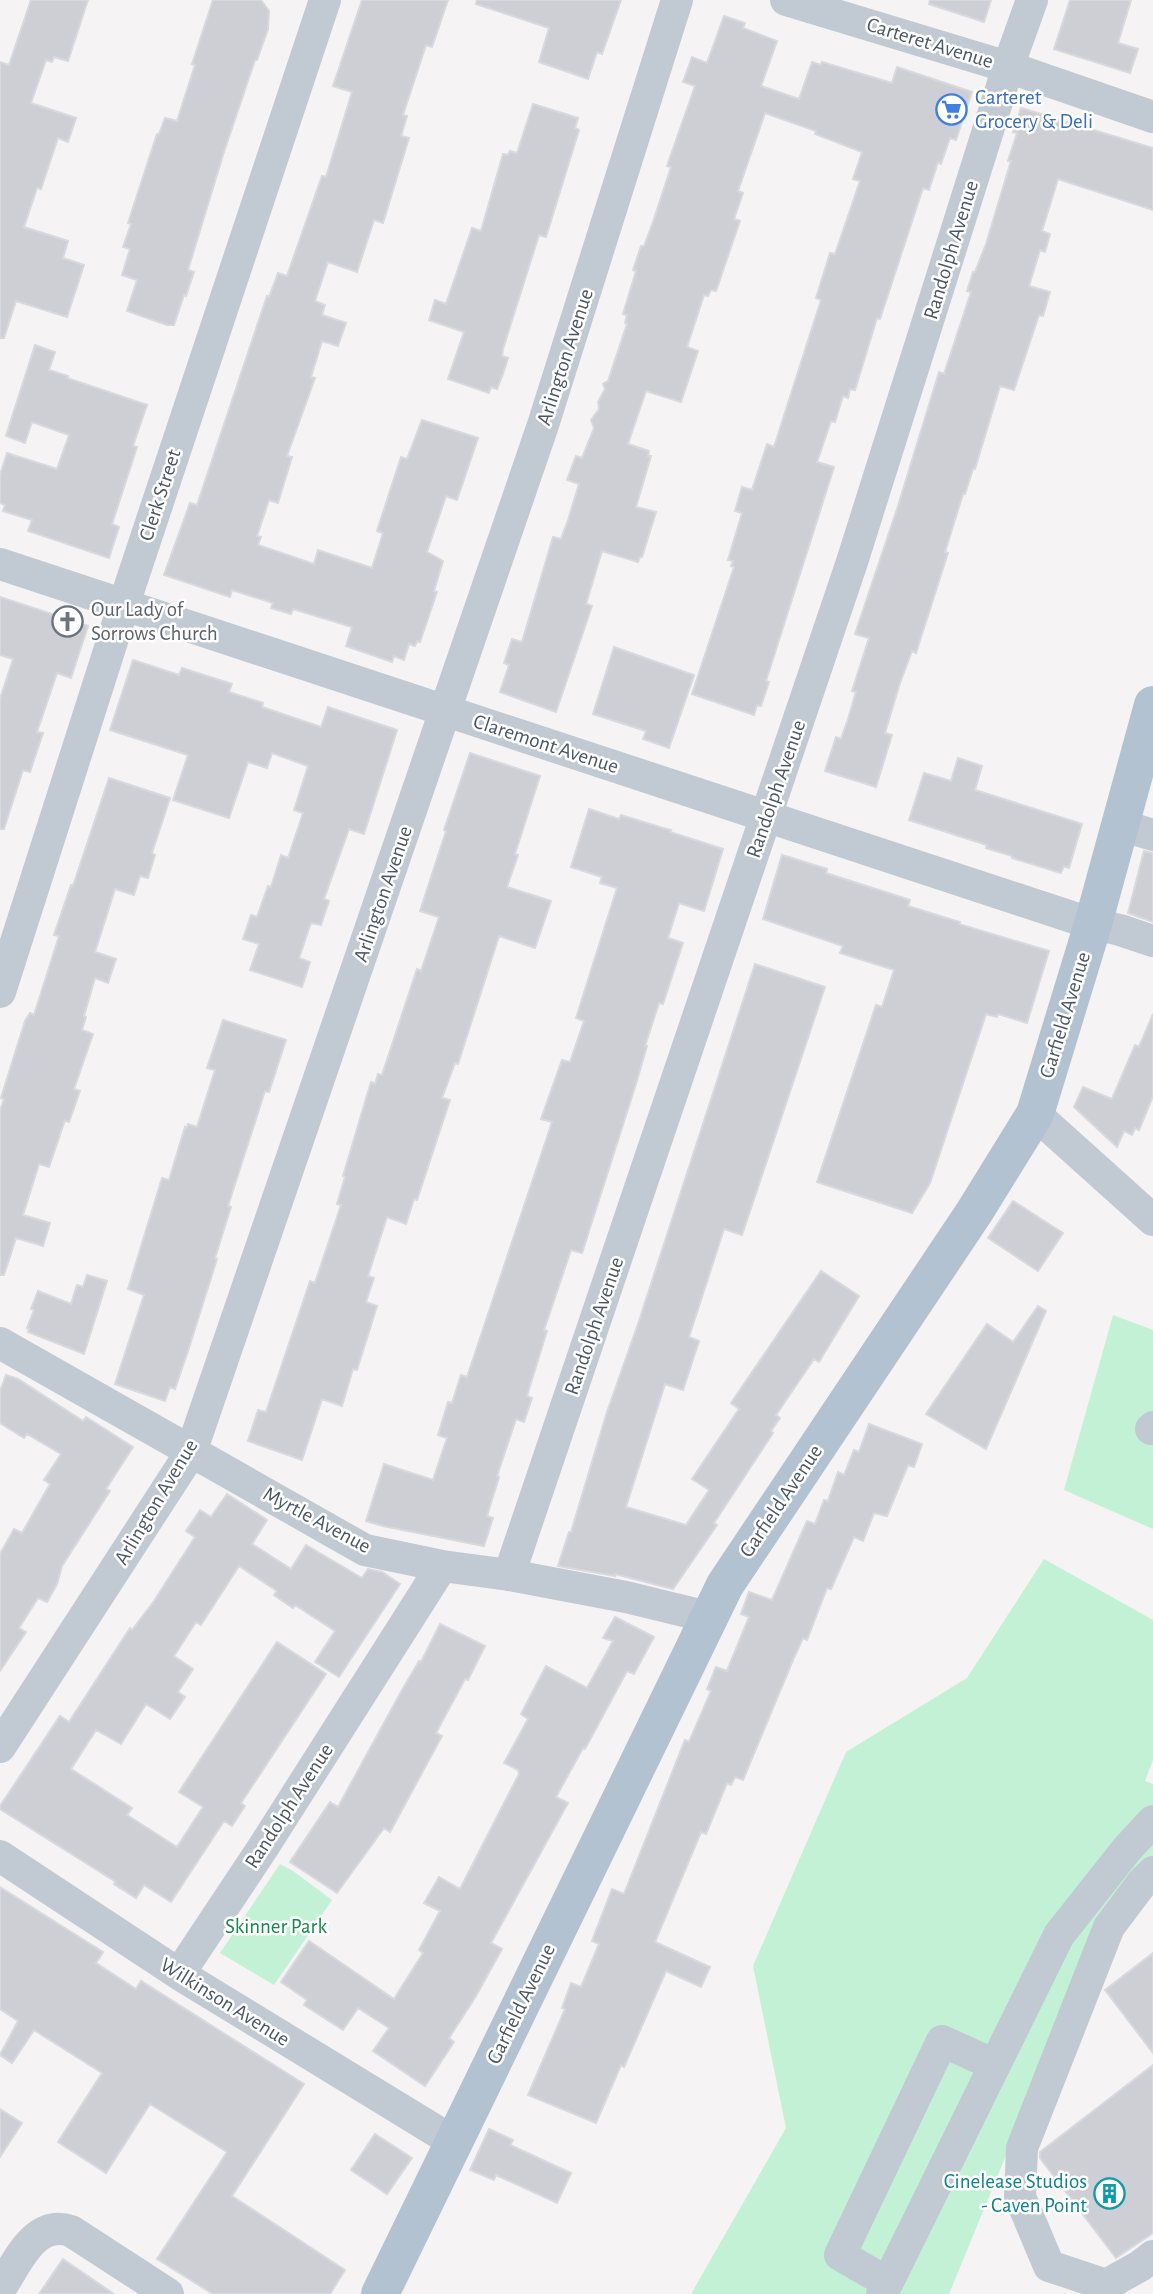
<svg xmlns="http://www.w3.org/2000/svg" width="1153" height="2294" font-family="'Alegreya Sans',sans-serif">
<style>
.green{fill:#c3f1d5}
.building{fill:#cdcfd5;stroke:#d7d9de;stroke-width:2}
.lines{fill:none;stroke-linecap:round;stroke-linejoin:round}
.minor{stroke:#c1cad2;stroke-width:32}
.major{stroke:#b3c2d1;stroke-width:38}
.labels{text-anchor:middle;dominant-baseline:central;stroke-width:5;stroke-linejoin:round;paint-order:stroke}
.street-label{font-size:21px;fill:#4a5661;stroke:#fff}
.shop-label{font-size:21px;fill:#366cbe;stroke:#fff;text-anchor:start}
.worship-label{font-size:21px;fill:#5b616d;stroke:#fff;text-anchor:start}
.park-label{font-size:21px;fill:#17864f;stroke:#fff}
.culture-label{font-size:21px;fill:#0d838f;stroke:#fff;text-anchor:end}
</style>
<rect width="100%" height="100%" fill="#f5f3f3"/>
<!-- green -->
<path class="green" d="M1113,1315L1153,1330V1529L1064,1490Z
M1044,1559L1153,1620V1760L1145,1781L1153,1784V1862L1098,1932L949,2294H691L786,2128L753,1966L846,1752L967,1678Z
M280,1864L293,1871L332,1900L274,1985L220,1953Z"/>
<!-- building -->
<path class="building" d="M31,0H88L68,61L54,57L52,62L46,60L31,103L76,118L68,142L58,138L41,189L37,188L24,227L68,241L63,258L84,265L67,317L16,301L4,338H0V62L9,65Z
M213,0H261L269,11L268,29L257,60H255L223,155L188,270L194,272L186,296L184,295L174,325H167L127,311L137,280L122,275L130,249L123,247L131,224L128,223L157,134H159L165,118L177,121L195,65L192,64Z
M362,0H448L432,47L426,45L403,115L407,116L401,136L409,138L383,223L374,220L357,272L328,262L315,301L325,305L322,315L346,323L338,346L322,341L311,377L315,378L287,456L292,457L278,503L269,500L257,536L261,537L258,545L314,564L318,550L372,568L383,533L377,531L401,457L407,459L422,420L478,438L457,500L446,496L427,552L443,561L434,591L437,592L420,642L417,641L415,646L409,644L404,660L394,656L392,662L346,646L352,627L293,609L291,614L271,608L273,603L232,590L230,597L164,575L190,503L197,505L267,296L269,297L278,273L287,276L322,176L326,177L352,92L333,86Z
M477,0H621L602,54L597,52L588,79L539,62L549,28L476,4Z
M930,0H991L984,22L929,4Z
M1070,0H1131L1118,43L1138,49L1130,73L1054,49Z
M724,16L745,23L743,28L777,41L761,86L799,99L812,62L821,65L822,62L892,83L897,67L972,92L956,140L950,138L941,164L938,162L929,190L923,188L880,319L877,318L855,390L850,389L848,398L843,396L835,422L831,421L817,462L834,467L766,681L769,682L761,706L757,705L754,715L692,694L734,567L731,566L733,561L728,560L742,513L735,511L742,487L752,490L767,444L774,447L821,300L816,298L830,253L835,254L860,181L853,179L862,152L815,134L816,131L765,113L738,191L743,193L734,219L740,221L716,291L711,290L708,296L704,295L687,347L698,351L681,402L646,391L628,444L649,451L648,456H651L636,507L656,512L642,557H640L638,562L602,551L586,604L592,606L556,712L500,692L509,665L504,663L512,639L522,642L553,537L561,539L568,520L579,484L567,480L576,456L582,458L594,428L591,420L599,409L598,402L605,389L603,384L608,381L627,324L625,323L627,315L623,314L636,271L633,270L641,246H644L653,222L671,167L667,166L695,86L683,82L692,57L707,63Z
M533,104L578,118L575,128L579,130L546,237L539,235L520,295L503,349L502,356L508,358L503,374L497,389L491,387L489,393L448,379L464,332L429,320L435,300L446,304L472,228L481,231L503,154L508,155L510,151L517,153Z
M1021,108L1153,148V210L1058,179L1042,231L1050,234L1045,252L1040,250L1029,286L1050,292L1043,316L1039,315L1014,390L1000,386L975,469H973L965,494H963L945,552L948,553L916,653L912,651L899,686L885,733L892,735L876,787L825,771L836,737L841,739L848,719L856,692L852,691L869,638L855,634L898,506L939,372L944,374L971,292L967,291L973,272H975L986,244L1011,161H1008L1017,133L1013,132Z
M35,345L55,352L49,370L68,376L67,378L147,405L133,446L137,447L112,524L119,527L109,558L28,531L32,520L3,511L5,505L0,503V475L7,453L57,469L69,435L32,422L25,443L6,436Z
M0,597L88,626L71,678L57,673L37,732L43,733L30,772L23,770L4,829H0V699L13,659L0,655Z
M614,647L694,675L669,748L643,739L646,731L593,714Z
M133,660L179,675L182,668L232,684L229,692L263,703L262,707L321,727L328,707L397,730L364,834L349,829L324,899L329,901L321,925L311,923L299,958L310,962L302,987L250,970L259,944L243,939L251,915L257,917L268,886L271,887L281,855L288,858L303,813L294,810L308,766L272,753L267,768L248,762L229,818L173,800L188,755L110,730Z
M470,753L540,776L515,854L518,855L507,887L551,901L535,948L499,936L458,1064L455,1063L442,1098L450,1100L417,1200L414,1199L406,1224L387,1217L368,1276L374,1278L366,1302L377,1306L357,1370L353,1369L342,1406L322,1399L302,1460L248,1441L258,1410L266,1412L310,1281L315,1283L341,1205L337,1204L345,1177L343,1176L371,1082L375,1084L378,1074L382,1075L417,969L421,971L439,917L420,911L446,831L444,830Z
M958,758L982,766L975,790L1082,824L1069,868L1064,866L1061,873L1012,858V856L986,848L987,845L909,820L924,773L951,781Z
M109,778L170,798L152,853L155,855L148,878L140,876L134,895L115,889L95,952L116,959L108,983L95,978L84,1016L86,1017L82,1030L93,1034L74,1089L80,1091L69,1122L65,1120L49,1167L39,1164L23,1215L50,1223L43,1246L16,1238L4,1275H0V1111L4,1099L1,1098L25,1021L30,1013L34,1015L59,936L54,935L71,885L73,886Z
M589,809L619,819L621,815L663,828L671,830L670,832L723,849L704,911L679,903L668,938L683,943L663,1004L659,1003L645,1046H647L636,1084L582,1253L571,1250L544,1330L547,1331L527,1396L532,1398L524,1422L516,1419L497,1476L499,1477L487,1516L493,1518L484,1546L383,1526L366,1521L384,1464L433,1480L447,1438L438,1435L448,1402L452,1403L461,1375L467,1377L552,1122L541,1119L562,1060L570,1062L584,1021L576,1018L617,888L600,883L602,877L571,867Z
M1144,851L1153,853V922L1128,913Z
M782,855L827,869L826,873L910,900L908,906L960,922L959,924L1049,951L1027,1023L998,1014L997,1017L986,1014L930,1183L912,1213L817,1182L876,1005L882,1007L894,970L840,953L843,946L763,919Z
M755,964L825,987L742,1235L724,1229L689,1337L699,1341L683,1390L665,1384L626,1507L686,1525L709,1490L692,1479L739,1409L731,1403L821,1271L859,1296L819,1362L814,1359L776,1415L780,1418L771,1431L773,1433L714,1523L717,1525L673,1589L615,1574V1576L558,1566L569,1532H571L607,1412L639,1321Z
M1153,1014V1096L1139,1130L1135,1128L1132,1135L1124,1131L1117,1147L1074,1107L1083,1087L1112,1099L1135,1045L1139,1047Z
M223,1020L286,1040L269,1092L265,1091L228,1206L231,1207L215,1258L217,1259L188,1351L175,1389L170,1387L165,1401L115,1384L144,1295L128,1289L162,1178L169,1180L185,1127L187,1128L188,1124L197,1127L215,1070L207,1068Z
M1013,1201L1063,1233L1038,1271L988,1238Z
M87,1275L107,1281L84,1354L28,1332L29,1329L27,1328L34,1310L31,1309L38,1291L71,1304L77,1285L83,1287Z
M1038,1306L1046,1311L986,1449L926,1414L987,1324L1013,1342Z
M6,1375L18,1379L83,1421L86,1417L133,1447L106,1489L110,1491L62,1566L57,1584L47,1602L38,1598L19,1628L26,1632L0,1671V1554L14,1529L22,1533L50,1484L44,1480L61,1454L27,1434L24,1438L0,1423V1391Z
M869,1424L922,1444L914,1467L908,1465L887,1516L874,1513L863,1541L854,1537L831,1589L827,1588L807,1640L803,1638L793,1660L743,1780L735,1777L731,1785L727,1783L706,1834L701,1832L655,1942L710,1967L701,1987L666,1971L624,2067L621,2065L596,2123L528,2095L565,2009L562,2008L571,1983L581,1987L599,1944L592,1941L612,1889L624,1894L685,1740L689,1742L711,1691L707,1689L716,1667L727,1671L749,1617L741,1614L749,1592L772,1600L807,1521L815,1524L824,1500L828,1501L838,1472L844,1475L854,1450L859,1452Z
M227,1494L267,1520L252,1544L291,1569L306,1545L362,1578L368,1569L382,1572L400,1584L339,1677L315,1662L335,1631L295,1605L293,1608L274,1595L277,1591L239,1566L201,1625L196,1622L174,1656L193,1669L178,1692L185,1697L170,1719L146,1704L121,1744L96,1730L71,1769L132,1808L127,1815L177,1847L203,1807L179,1792L277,1642L326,1674L241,1803L245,1806L232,1826L224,1821L171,1902L144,1885L136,1898L114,1884L116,1882L0,1809V1806L60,1716L69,1722L130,1628L132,1630L154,1601L195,1537L186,1531L200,1510L211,1517Z
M615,1617L654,1637L634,1674L627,1671L585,1749L583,1748L556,1797L568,1803L491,1943L502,1949L476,1996L449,2038L454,2042L425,2086L373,2051L389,2028L358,2008L343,2030L304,2005L307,2000L281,1982L309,1941L394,1999L423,1953L419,1950L440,1911L424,1903L439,1877L460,1889L519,1774L518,1770L504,1763L528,1719L521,1714L546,1666L587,1688L613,1641L603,1638Z
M440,1624L485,1646L468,1680L465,1679L436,1733L442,1736L390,1832L384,1828L337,1893L290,1862L330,1802L338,1807L402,1690L419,1661L421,1662Z
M0,1887L103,1952L96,1963L136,1989L141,1981L304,2084L232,2196L345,2270L330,2294H213L157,2259L227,2152L150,2104L106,2173L58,2142L102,2073L34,2030L12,2063L0,2055L18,2021L0,2009Z
M1153,1953V2053L1105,1990Z
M1153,2065V2233L1116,2258L1040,2158V2152Z
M0,2109L22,2123L0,2157Z
M489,2129L513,2140L510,2145L571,2173L557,2203L496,2175L494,2180L470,2170Z
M375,2134L412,2158L387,2194L351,2170Z
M63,2259L114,2294H39Z"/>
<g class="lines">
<!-- minor -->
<path class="minor" d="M786,0L1008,67L1153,117
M0,564L1093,924L1120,930L1153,941
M1120,825L1153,835
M0,992L124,604L325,0
M1035,1114L1153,1220
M0,1343L365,1550L442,1566L509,1575L626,1597L708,1617
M1151,1429L1153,1427
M509,1575L852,562L1008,67L1032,0
M0,1747L191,1452L543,425L677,0
M0,1856L179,1974L454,2142
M1153,1872L1142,1883L1109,1927L1022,2148L1020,2197L1049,2266L1106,2285L1140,2266L1153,2256
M179,1974L264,1846L442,1566
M887,2282L840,2255L942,2041L995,2065
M0,2289C17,2264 34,2218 71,2231L168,2294
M882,2294L1059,1935L1127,1849L1153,1821"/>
<!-- major -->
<path class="major" d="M380,2294L725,1585L975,1211L1035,1114L1093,924L1153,705"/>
</g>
<!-- icons -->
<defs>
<symbol id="supermarket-ring" viewBox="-11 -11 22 22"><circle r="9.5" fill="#fff" stroke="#3f7fe0" stroke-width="1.5"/><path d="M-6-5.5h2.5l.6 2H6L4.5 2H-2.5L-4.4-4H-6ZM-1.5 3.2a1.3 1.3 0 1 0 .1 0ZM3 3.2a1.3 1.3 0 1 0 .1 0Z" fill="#3f7fe0"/></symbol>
<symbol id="church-ring" viewBox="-11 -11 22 22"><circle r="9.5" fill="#fff" stroke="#6b7280" stroke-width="1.5"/><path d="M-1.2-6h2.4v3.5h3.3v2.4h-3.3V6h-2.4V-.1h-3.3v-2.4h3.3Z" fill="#6b7280"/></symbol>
<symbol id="building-ring" viewBox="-11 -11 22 22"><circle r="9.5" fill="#fff" stroke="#0f9aa8" stroke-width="1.5"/><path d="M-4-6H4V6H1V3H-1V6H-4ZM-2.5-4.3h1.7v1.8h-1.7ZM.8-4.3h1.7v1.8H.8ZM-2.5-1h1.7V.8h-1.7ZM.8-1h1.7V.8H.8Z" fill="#0f9aa8"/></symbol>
</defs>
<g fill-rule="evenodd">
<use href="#supermarket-ring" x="934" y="92" width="35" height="35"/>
<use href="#church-ring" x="50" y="604" width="35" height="35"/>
<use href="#building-ring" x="1092" y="2176" width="35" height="35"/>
</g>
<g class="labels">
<!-- street labels -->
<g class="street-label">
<text transform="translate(930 43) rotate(17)">Carteret Avenue</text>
<text transform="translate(951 250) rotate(-73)">Randolph Avenue</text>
<text transform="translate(565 357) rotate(-72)">Arlington Avenue</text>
<text transform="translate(160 495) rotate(-72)">Clerk Street</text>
<text transform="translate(546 744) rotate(18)">Claremont Avenue</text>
<text transform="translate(776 789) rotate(-71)">Randolph Avenue</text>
<text transform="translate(383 894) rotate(-71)">Arlington Avenue</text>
<text transform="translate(1065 1015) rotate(-73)">Garfield Avenue</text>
<text transform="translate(594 1326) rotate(-71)">Randolph Avenue</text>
<text transform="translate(781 1501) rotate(-56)">Garfield Avenue</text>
<text transform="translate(156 1502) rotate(-59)">Arlington Avenue</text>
<text transform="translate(317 1520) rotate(28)">Myrtle Avenue</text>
<text transform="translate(289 1806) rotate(-57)">Randolph Avenue</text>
<text transform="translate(225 2002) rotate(32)">Wilkinson Avenue</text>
<text transform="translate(521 2004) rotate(-64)">Garfield Avenue</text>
</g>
<!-- shop labels -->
<g class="shop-label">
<text x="975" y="97">Carteret<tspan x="975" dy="24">Grocery &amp; Deli</tspan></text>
</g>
<!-- worship labels -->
<g class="worship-label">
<text x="91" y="609">Our Lady of<tspan x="91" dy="24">Sorrows Church</tspan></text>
</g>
<!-- park labels -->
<g class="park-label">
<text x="276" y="1926">Skinner Park</text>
</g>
<!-- culture labels -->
<g class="culture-label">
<text x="1087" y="2181">Cinelease Studios<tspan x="1087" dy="24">- Caven Point</tspan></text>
</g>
</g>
</svg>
